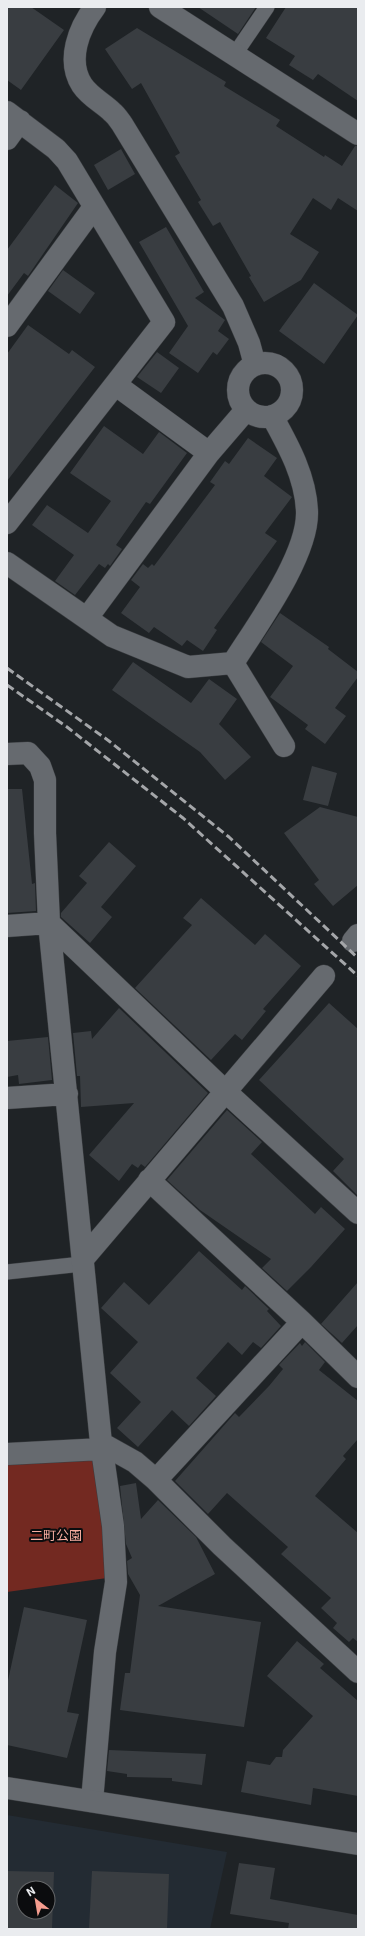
<svg xmlns="http://www.w3.org/2000/svg" width="365" height="1936" font-family="Roboto,'Noto Sans JP',sans-serif">
<style>
.built{fill:#232b33;fill-rule:evenodd}
.green{fill:#732921}
.building{fill:#393d41;fill-rule:evenodd}
.lines{fill:none;stroke-linecap:round;stroke-linejoin:round}
.service-casing{stroke:#3a3d40;stroke-width:16}
.minor-casing{stroke:#3a3d40;stroke-width:23}
.tertiary-casing{stroke:#3a3d40;stroke-width:23}
.service{stroke:#666a6f;stroke-width:15}
.minor{stroke:#666a6f;stroke-width:22}
.tertiary{stroke:#666a6f;stroke-width:22}
.rail{stroke:#a4a6a9;stroke-width:3;stroke-dasharray:8 4;stroke-linecap:butt}
.labels{text-anchor:middle;dominant-baseline:central;stroke-width:4;stroke-linejoin:round;paint-order:stroke}
.park-label{font-size:13px;fill:#f8aea1;stroke:#0b0c0e}
</style>
<rect width="100%" height="100%" fill="#1f2326"/>
<!-- built -->
<path class="built" d="M7,1815L227,1852L210,1929H7ZM24,1888H48V1912H24Z"/>
<!-- green -->
<path class="green" d="M94,1459L105,1528L107,1578L7,1592V1463Z"/>
<!-- building -->
<path class="building" d="M7,7H31L64,30L21,90L7,80Z
M198,7H256L238,34Z
M286,7H358V101L318,74L313,80L289,65L295,56L266,38Z
M137,28L226,82L224,86L280,120L276,126L324,157L325,155L342,166L355,146H358V211L338,198L331,210L313,198L290,234L319,252L301,280L264,302L249,277L251,276L220,222L213,226L198,202L201,200L175,156L180,153L141,83L132,89L105,49Z
M121,149L135,174L108,190L94,165Z
M55,185L78,203L28,276L24,273L7,296V250Z
M166,227L204,292L195,298L225,320L218,331L229,339L217,355L213,352L198,373L169,353L188,326L139,242Z
M63,270L95,293L80,314L48,291Z
M314,283L358,315L324,364L279,331Z
M28,325L69,354L72,350L95,367L7,481V354Z
M157,352L179,368L161,393L137,377Z
M104,426L143,454L159,432L187,453L150,504L146,502L116,545L122,549L110,566L108,564L105,568L99,564L75,595L55,581L74,555L32,525L47,505L88,533L111,501L70,473Z
M248,438L277,458L264,476L292,497L265,533L277,541L214,628L217,630L203,651L187,640L182,646L154,627L149,633L121,613L140,587L131,580L143,564L148,568L152,564L154,566L215,485L210,482L225,461L229,464Z
M280,613L329,647L328,649L358,672V677L335,708L346,716L325,744L305,729L308,725L270,697L293,666L261,642Z
M133,662L191,703L209,679L237,699L219,724L251,757L225,780L200,752L112,690Z
M312,766L337,773L328,806L303,800Z
M7,789H22L32,884L35,883L36,911L7,913Z
M320,807L358,817V885L333,906L314,884L319,880L284,833Z
M109,842L136,866L101,907L112,917L90,943L61,917V913L87,883L79,876Z
M201,898L255,945L265,934L301,966L263,1009L266,1011L242,1040L235,1034L211,1060L135,988L192,925L183,918Z
M329,1003L358,1029V1196L333,1171L344,1159L259,1080Z
M119,1008L208,1093L145,1167L141,1164L138,1168L132,1164L119,1181L89,1155L134,1103L81,1107L80,1076H77L73,1033L91,1031L92,1039Z
M48,1037L52,1080L19,1084L18,1075L7,1077V1041Z
M227,1110L262,1142L251,1154L315,1214L321,1207L345,1229L311,1267L287,1291L262,1268L271,1259L200,1210L167,1180Z
M199,1251L242,1290L245,1286L269,1309L267,1311L281,1326L261,1348L253,1342L242,1355L228,1342L196,1378L216,1396L189,1426L172,1410L138,1447L117,1428L141,1402L110,1373L138,1342L101,1308L124,1282L149,1305Z
M358,1282V1325L342,1343L321,1324Z
M305,1342L325,1362L319,1370L358,1401V1439L343,1456L346,1459L315,1496L358,1533V1642L353,1638L349,1642L333,1628L337,1623L321,1608L331,1598L281,1554L288,1547L227,1493L208,1514L175,1481L235,1413L239,1417L269,1386L283,1369L279,1365L300,1343L302,1346Z
M136,1483L141,1519L158,1500L196,1537L215,1574L158,1606L261,1622L244,1727L120,1710L125,1673H130L140,1595L128,1574L127,1561L132,1558L126,1544L120,1486Z
M24,1607L87,1620L67,1712L79,1714L67,1758L7,1745V1685Z
M297,1641L324,1664L320,1668L358,1701V1796L313,1788L311,1805L241,1792L247,1761L270,1765L276,1757H282L283,1750L313,1716L267,1676Z
M109,1750L206,1754L202,1785L172,1781V1778L127,1777V1774L107,1771Z
M239,1863L275,1868L270,1899L358,1915V1929H288L289,1923L230,1914Z
M7,1871L54,1872L52,1929H7ZM24,1888H48V1912H24Z
M92,1871L169,1874L167,1929H89Z"/>
<g class="lines">
<defs>
<path id="service" d="M235,54L267,7
M7,1272L82,1264"/>
<path id="minor" d="M95,7C79,28 66,60 82,85C90,97 103,103 112,112C116,115 119,120 122,124L233,306L249,343L255,365
M7,112L56,149L67,161L164,322L7,523
M7,139L20,121
M7,326L94,207
M238 390a27 27 0 1 1 54 0a27 27 0 1 1-54 0Z
M209,453L246,410
M7,563L112,636L188,667L233,663
M87,618L209,453L116,385
M233,663C257,625 308,556 307,512C306,477 288,445 272,416
M233,663L284,746
M7,754L28,753L40,766L45,780V833L49,923L101,1443L113,1526L116,1582L105,1652L92,1801
M7,926L49,923L226,1092L358,1213
M353,941L358,935
M7,1098L67,1094
M149,1180L302,1322L358,1377
M82,1260L324,976
M101,1443L135,1462L156,1480L222,1546L358,1672
M7,1454L102,1449
M156,1480L302,1322"/>
<path id="tertiary" d="M160,7L358,134
M7,1788L358,1844"/>
</defs>
<!-- service casing -->
<use href="#service" class="service-casing"/>
<!-- minor casing -->
<use href="#minor" class="minor-casing"/>
<!-- tertiary casing -->
<use href="#tertiary" class="tertiary-casing"/>
<!-- service -->
<use href="#service" class="service"/>
<!-- minor -->
<use href="#minor" class="minor"/>
<!-- tertiary -->
<use href="#tertiary" class="tertiary"/>
<!-- rail -->
<path class="rail" d="M7,668L109,741L229,837L358,958
M7,685L67,727L183,818L358,976"/>
</g>
<g class="labels">
<!-- park labels -->
<g class="park-label">
<text x="56" y="1535">二町公園</text>
</g>
</g>
<!-- border -->
<rect width="365" height="1936" fill="none" stroke="#eaecef" stroke-width="16"/>
<!-- north arrow -->
<g transform="translate(36 1900) rotate(329)"><circle r="19" fill="#0b0c0e" stroke="#646668"/>
<path d="M0-3L7 15L0 10L-7 15Z" fill="#f59d8f"/>
<text y="-6" font-size="11" font-weight="bold" text-anchor="middle" fill="#eaecef">N</text>
</g>
</svg>
